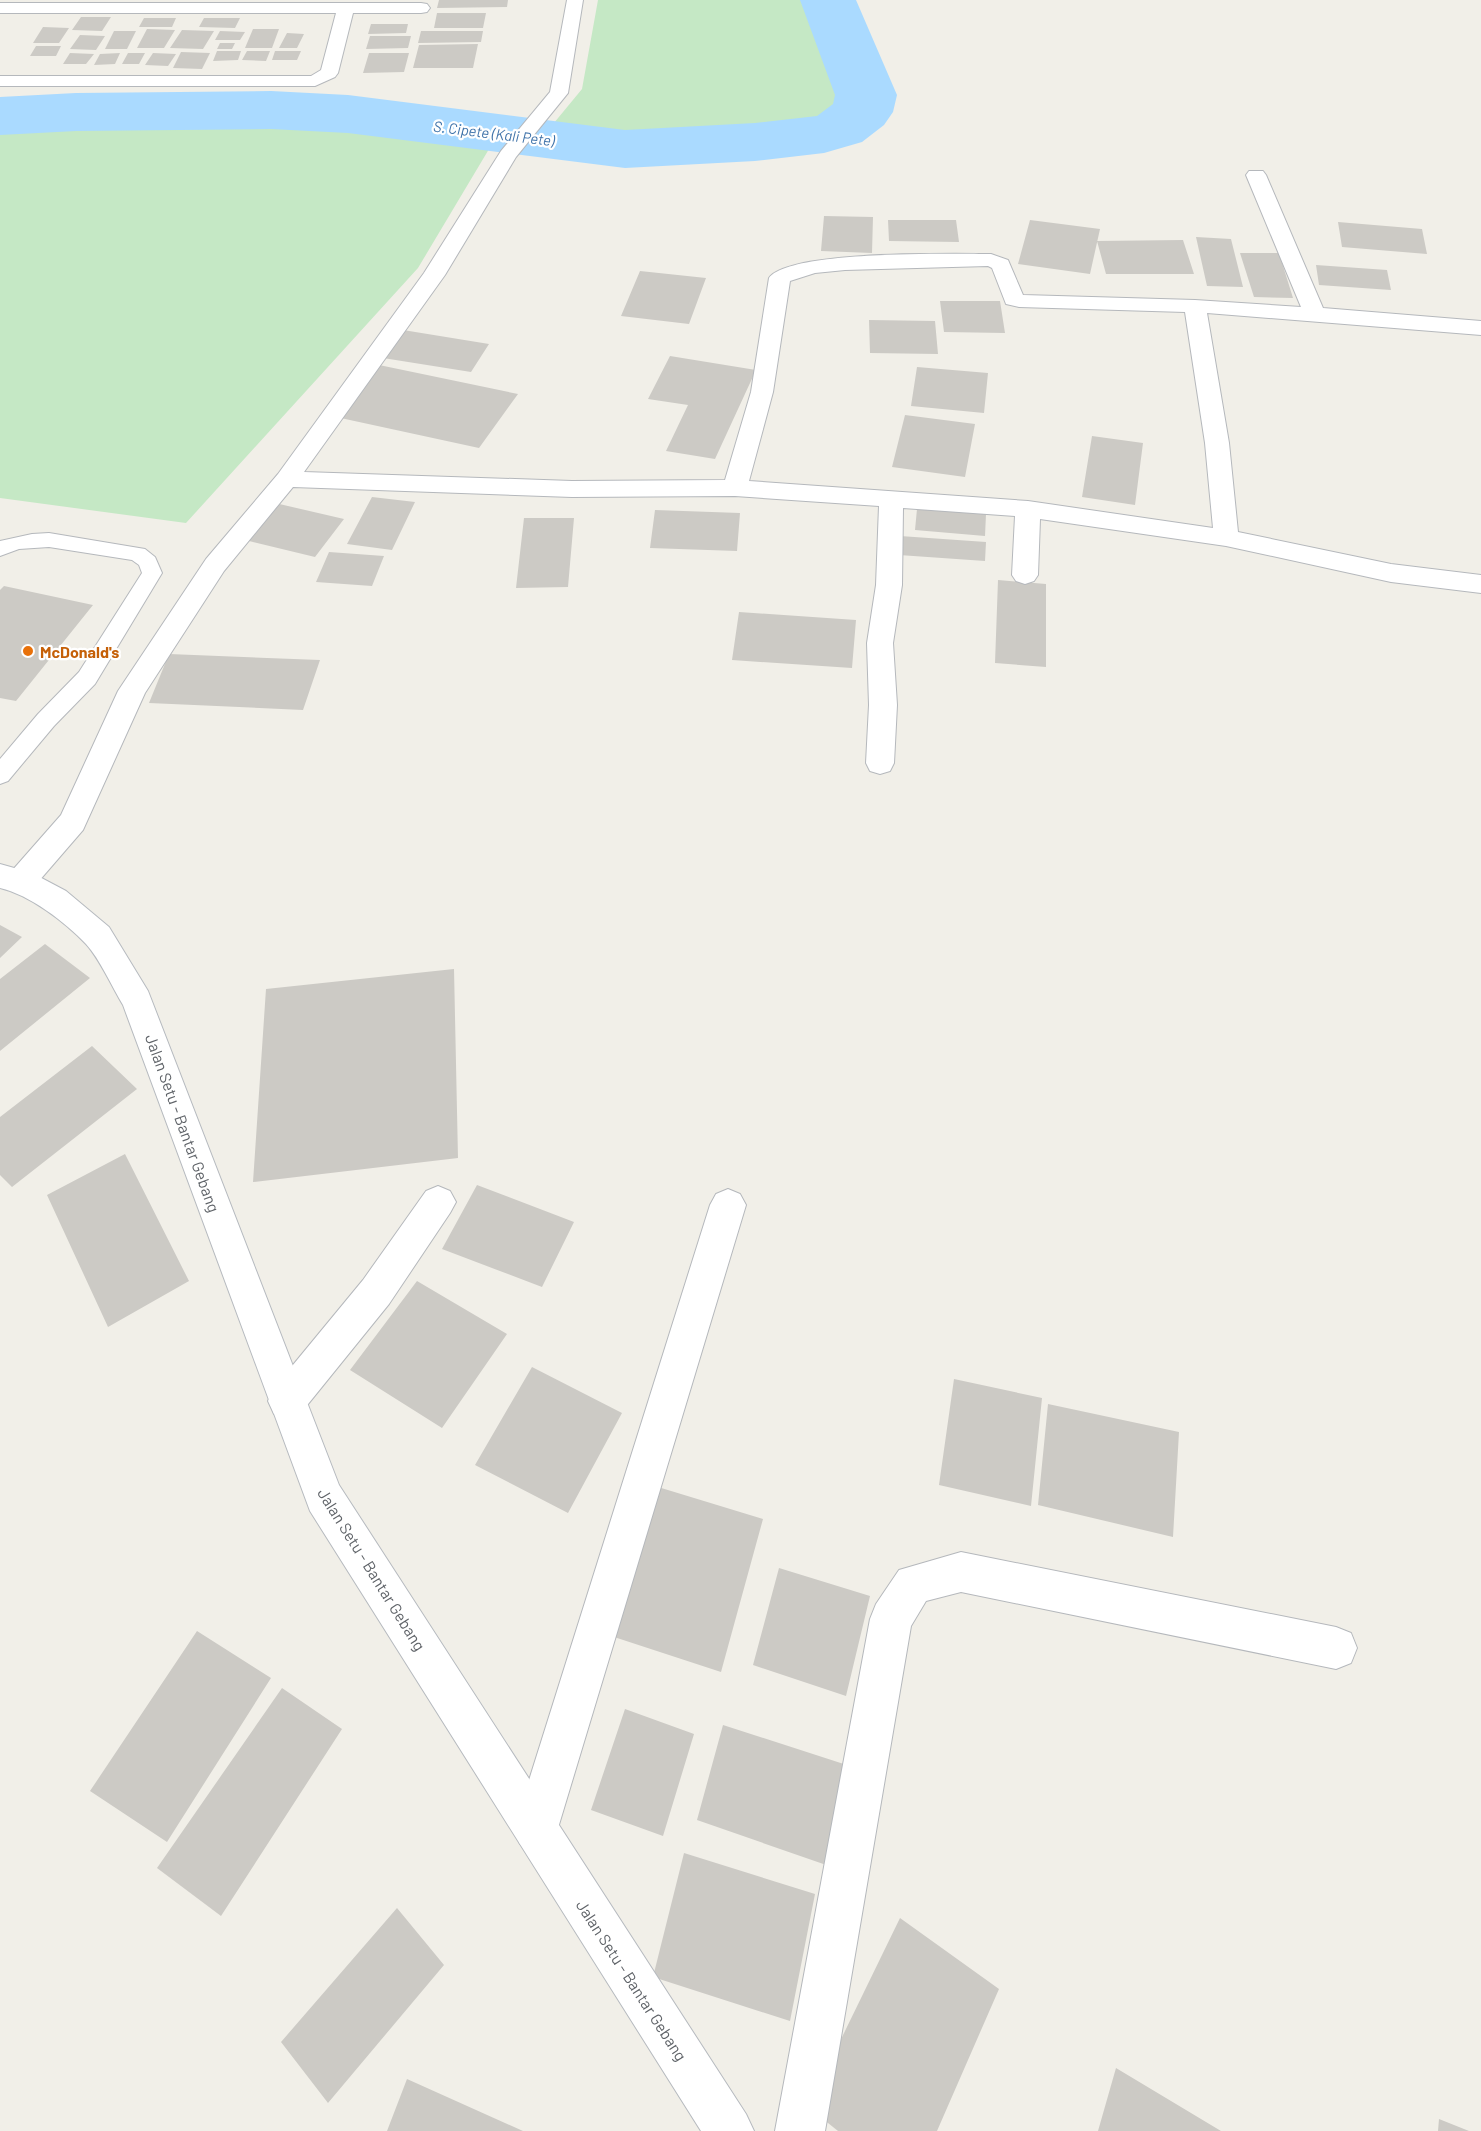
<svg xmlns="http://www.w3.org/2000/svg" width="1481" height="2131" font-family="Barlow,sans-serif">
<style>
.green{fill:#c5e8c5}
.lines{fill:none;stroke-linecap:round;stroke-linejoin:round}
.river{fill:#aadaff;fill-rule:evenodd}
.building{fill:#cccac5}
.service-casing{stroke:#b5b8bc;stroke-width:2}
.minor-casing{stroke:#b5b8bc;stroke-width:2}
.secondary-casing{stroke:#b6babf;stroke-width:2}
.service{fill:#fff;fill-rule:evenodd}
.minor{fill:#fff;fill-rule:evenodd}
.secondary{fill:#fff;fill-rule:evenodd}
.food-dot{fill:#e8710a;stroke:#fff;stroke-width:2}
.labels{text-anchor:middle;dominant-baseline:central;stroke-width:4.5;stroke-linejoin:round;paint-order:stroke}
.far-water-label{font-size:15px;font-style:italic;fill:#4174aa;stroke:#fff}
.food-label{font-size:16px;font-weight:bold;fill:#c56008;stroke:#fff;text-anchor:start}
.street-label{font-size:16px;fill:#5f6368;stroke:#fff}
</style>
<rect width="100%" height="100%" fill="#f1efe8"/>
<!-- green -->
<path class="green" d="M598,0H811L844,97L833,115L809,124L622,139L549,129L582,89Z
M181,119L333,122L495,139L418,268L186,523L0,498V124Z"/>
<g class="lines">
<!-- river -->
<path class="river" d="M800,0H856L897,95L893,112L884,125L862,142L824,153L755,161L625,168L348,133L271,129L76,131L0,135V97L76,93L271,91L348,95L625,130L755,123L817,116L833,104L835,95Z"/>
</g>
<!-- building -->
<path class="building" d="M439,0H508L507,7L437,8Z
M437,13H486L483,28H434Z
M81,17H111L102,31L72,30Z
M144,18H176L172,27H139Z
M204,18H240L235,28L199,27Z
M371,24H408L406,33L368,34Z
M43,27L69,28L59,43H33Z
M147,29L175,30L164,48H137Z
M253,29H279L272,48H245Z
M182,30L214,31L203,49L170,48Z
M114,31H136L127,49H105Z
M220,31L245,32L240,40H215Z
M421,31H483L481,42L418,43Z
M287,33L304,34L297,48H279Z
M80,35L105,36L96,50L70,49Z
M370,36H411L408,48L366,49Z
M220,43H235L232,49H217Z
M478,44L473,68H413L419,45Z
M36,46H61L56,56H30Z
M217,51H241L238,60L213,61Z
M247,51H270L266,61L242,60Z
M275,51H301L297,60H272Z
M181,52L210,53L202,69L173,68Z
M70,53L94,54L86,64H63Z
M120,53L115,64L94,65L100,54Z
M128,53H145L139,64H122Z
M153,53L176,54L168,66L145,65Z
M369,53H409L404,72L363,73Z
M824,216L873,217L872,253L821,251Z
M888,220H956L959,242L889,241Z
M1030,220L1100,229L1090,274L1018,264Z
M1338,222L1422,229L1427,254L1342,247Z
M1196,237L1231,239L1243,287L1207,286Z
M1183,240L1194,274H1106L1097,241Z
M1240,253H1279L1293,298L1254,297Z
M1316,265L1387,270L1391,290L1319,285Z
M640,271L706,278L689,324L621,316Z
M940,301H1000L1005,333L944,332Z
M869,320L935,321L938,354L870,353Z
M403,330L489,344L471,372L383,358Z
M670,356L756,370L715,459L666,451L688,405L648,399Z
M379,365L518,394L479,448L336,417Z
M917,367L988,373L984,413L911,406Z
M905,415L975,424L965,477L892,467Z
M1092,436L1143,443L1135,505L1082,497Z
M372,497L415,502L392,550L347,544Z
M275,503L344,519L315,557L245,540Z
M917,509L986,514L985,536L915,530Z
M655,510L740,513L737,551L650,548Z
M524,518H574L568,587L516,588Z
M900,536L986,542L985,561L899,555Z
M329,552L384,556L372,586L316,582Z
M998,580L1046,584V667L995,663Z
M4,586L93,605L16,701L0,698V590Z
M739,612L856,620L852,668L732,660Z
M169,654L320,660L303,710L149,703Z
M0,925L22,937L0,958Z
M45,944L90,978L0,1051V979Z
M454,969L458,1158L253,1182L266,989Z
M92,1046L137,1089L12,1187L0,1175V1117Z
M125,1154L189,1281L108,1327L47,1195Z
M477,1185L574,1222L542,1287L442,1249Z
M417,1281L507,1334L442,1428L350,1370Z
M532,1367L622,1413L568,1513L475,1465Z
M954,1379L1042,1398L1031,1506L939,1485Z
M1048,1404L1179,1432L1173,1537L1038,1505Z
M658,1487L763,1519L721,1672L611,1636Z
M779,1568L870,1596L846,1696L753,1665Z
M197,1631L271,1678L167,1842L90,1791Z
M282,1688L342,1729L221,1916L157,1868Z
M625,1709L694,1734L663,1836L591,1810Z
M723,1725L853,1767L832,1867L697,1820Z
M684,1853L815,1894L790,2021L653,1977Z
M397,1908L444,1965L328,2103L281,2042Z
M900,1918L999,1989L937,2131H838L808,2107Z
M1116,2068L1221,2131H1098Z
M407,2079L523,2131H387Z
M1439,2119L1469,2131H1438Z"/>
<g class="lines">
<defs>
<path id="service" d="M49,533L145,549L155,557L162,573L95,684L54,726L8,781L0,784V759L38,714L79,672L142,573L139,565L132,560L49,547L19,549L0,556V541L32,534Z"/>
<path id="minor" d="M567,0H583L568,93L516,157L445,275L304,472L572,481L725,480L751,392L769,278C789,250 953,254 991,254L1008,260L1023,295L1195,300L1301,307L1246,175L1249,171H1263L1266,175L1323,308L1481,321V335L1207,313L1229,443L1238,532L1391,564L1481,575V593L1391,582L1226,546L1040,519L1038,575L1034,581L1025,584L1016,581L1012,575L1015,516L903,508L902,585L893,643L897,705L894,763L890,771L880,774L870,771L866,763L869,705L867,643L876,585L879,506L735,496L572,497L293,487L224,571L145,693L83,830L32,889L21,893L10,889L6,881L10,873L61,815L118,691L206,559L278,474L424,273L501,151L550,92ZM988,266L992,268L1006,304L1019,307L1185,312L1205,443L1213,528L1028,501L749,481L773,392L790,281L815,273L845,270Z
M0,3H421L427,4L430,8L427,12L421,13H353L338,73L335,77L315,86H0V76H311L321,70L336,13H0Z
M438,1186L450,1191L456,1202L450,1213L389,1304L300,1414L287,1420L274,1414L268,1401L274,1388L363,1280L426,1191Z
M728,1189L740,1194L746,1205L558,1828L552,1844L536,1850L520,1844L514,1828L710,1205L716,1194Z
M961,1552L1336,1627L1351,1633L1357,1648L1351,1663L1336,1669L961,1592L926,1601L911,1626L825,2131H775L870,1619L876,1604L899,1570Z"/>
<path id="secondary" d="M0,864L32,873L66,891L109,927L148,991L339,1485L746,2114L754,2131H701L310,1511L123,1005C112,987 100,959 86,944C65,922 30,895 0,888Z"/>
</defs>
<!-- service casing -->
<use href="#service" class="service-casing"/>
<!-- minor casing -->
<use href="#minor" class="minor-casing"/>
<!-- secondary casing -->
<use href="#secondary" class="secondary-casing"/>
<!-- service -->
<use href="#service" class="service"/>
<!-- minor -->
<use href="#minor" class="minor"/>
<!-- secondary -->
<use href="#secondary" class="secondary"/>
</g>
<!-- markers -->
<circle class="food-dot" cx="28" cy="651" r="6"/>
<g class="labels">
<!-- far-water labels -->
<g class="far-water-label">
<text transform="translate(494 133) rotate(7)">S. Cipete (Kali Pete)</text>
</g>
<!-- food labels -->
<g class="food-label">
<text x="40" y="651">McDonald's</text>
</g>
<!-- street labels -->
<g class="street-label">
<text transform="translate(183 1123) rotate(70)">Jalan Setu - Bantar Gebang</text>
<text transform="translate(372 1569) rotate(58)">Jalan Setu - Bantar Gebang</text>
<text transform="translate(632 1980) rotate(57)">Jalan Setu - Bantar Gebang</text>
</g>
</g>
</svg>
